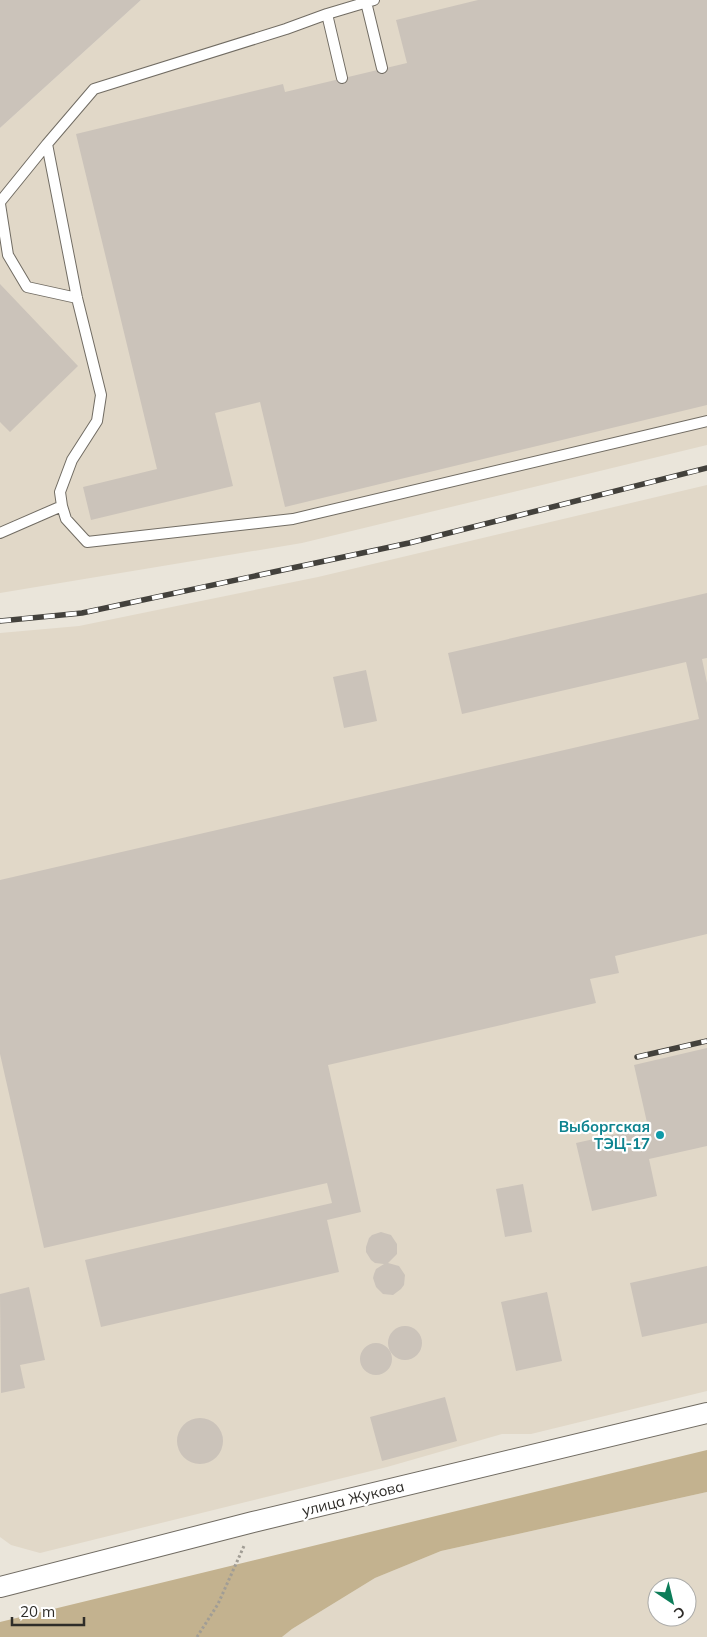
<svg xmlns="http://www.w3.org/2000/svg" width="707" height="1637" font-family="Mulish,sans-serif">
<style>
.built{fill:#e1d8c8;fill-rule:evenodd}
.green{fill:#c3b28f}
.building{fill:#cbc3ba}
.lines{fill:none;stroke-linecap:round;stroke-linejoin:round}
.lane-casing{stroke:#716c63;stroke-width:12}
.street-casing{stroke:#716c63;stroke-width:22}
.path{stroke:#a19d95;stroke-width:3;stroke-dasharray:2.5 2.5;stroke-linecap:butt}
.lane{stroke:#fff;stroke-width:10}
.street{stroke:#fff;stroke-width:20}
.rail-casing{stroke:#43413c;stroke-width:5.5}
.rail{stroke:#fff;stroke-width:4;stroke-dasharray:11;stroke-linecap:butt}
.culture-dot{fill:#0f9aa8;stroke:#fff;stroke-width:2}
.labels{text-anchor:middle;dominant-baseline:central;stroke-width:4.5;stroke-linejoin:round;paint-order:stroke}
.culture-label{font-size:15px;font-weight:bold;fill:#0d838f;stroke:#fff;text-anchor:end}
.street-label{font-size:15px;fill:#2e2c28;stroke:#fff}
</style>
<rect width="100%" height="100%" fill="#eae5da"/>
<!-- built -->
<path class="built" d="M141,0H707V445L302,543L0,593V128Z
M707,485V1391L531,1434H502L387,1467L40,1553L11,1545L0,1537V633L79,626L318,577Z
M707,1492V1637H282L292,1629L375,1578L441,1551ZM657,1587H687V1617H657Z"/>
<!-- green -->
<path class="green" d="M707,1450V1492L441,1551L375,1578L292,1629L282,1637H0V1622Z"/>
<!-- building -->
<path class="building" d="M0,0H141L0,128Z
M478,0H707V405L285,507L260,402L215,413L233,486L91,520L83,487L157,469L76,134L283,84L285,92L407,63L396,20Z
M0,284L78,366L10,432L0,422Z
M707,593V658L702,659L707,683V934L615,956L619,973L590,979L596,1003L328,1065L361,1212L327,1220L339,1272L101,1327L85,1260L332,1203L327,1183L44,1248L0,1054V880L699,719L686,662L462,714L448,653Z
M366,670L377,721L344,728L333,677Z
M707,1048V1146L649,1159L657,1196L592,1211L576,1143L648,1127L634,1065Z
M523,1184L532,1232L505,1237L496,1189Z
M381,1232L391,1235L397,1244V1254L388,1263L399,1266L405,1275L404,1285L401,1289L393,1295L383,1294L376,1287L373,1278L374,1274L376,1269L384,1264L375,1263L371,1260L366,1252V1247L369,1238L372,1235Z
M707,1266V1323L642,1337L630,1283Z
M29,1287L45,1360L20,1365L25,1388L1,1393L0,1294Z
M547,1292L562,1361L516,1371L501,1302Z
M388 1343a17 17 0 1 1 34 0a17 17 0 1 1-34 0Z
M360 1359a16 16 0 1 1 32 0a16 16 0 1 1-32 0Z
M445,1397L457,1441L382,1461L370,1417Z
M177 1441a23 23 0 1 1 46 0a23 23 0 1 1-46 0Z"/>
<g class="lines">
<defs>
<path id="lane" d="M374,0L327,14L286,29L94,89L47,144L77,298L101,395L97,421L72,460L60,492L62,506L66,519L87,542L293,519L707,421
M366,2L382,68
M327,14L342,78
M0,202L47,144
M0,204L8,255L27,287L77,298
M0,533L62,506"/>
<path id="street" d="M0,1587L253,1522L707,1413"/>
</defs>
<!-- lane casing -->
<use href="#lane" class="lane-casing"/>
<!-- street casing -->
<use href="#street" class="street-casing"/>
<!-- path -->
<path class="path" d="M197,1637L218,1604L244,1546"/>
<!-- lane -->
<use href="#lane" class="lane"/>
<!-- street -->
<use href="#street" class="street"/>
<defs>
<path id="rail" d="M0,621L82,613L409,543L707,468
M637,1057L707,1041"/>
</defs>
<!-- rail casing -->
<use href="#rail" class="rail-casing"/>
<!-- rail -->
<use href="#rail" class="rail"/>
</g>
<!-- markers -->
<circle class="culture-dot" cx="660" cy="1135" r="5"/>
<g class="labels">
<!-- culture labels -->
<g class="culture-label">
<text x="650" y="1126">Выборгская<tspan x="650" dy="17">ТЭЦ-17</tspan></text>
</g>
<!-- street labels -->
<g class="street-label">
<text transform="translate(353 1498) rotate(-14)">улица Жукова</text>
</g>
</g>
<!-- north arrow -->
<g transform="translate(672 1602) rotate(145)"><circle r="24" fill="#ffffff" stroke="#ababa9"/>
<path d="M0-4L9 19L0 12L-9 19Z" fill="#0c7d59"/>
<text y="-8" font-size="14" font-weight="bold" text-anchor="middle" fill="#2e2c28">С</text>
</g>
<!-- scale -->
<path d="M12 1617v8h72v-8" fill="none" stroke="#2e2c28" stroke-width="2.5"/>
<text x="20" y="1617" font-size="15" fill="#2e2c28" stroke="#ffffff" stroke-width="4" paint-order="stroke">20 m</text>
</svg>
